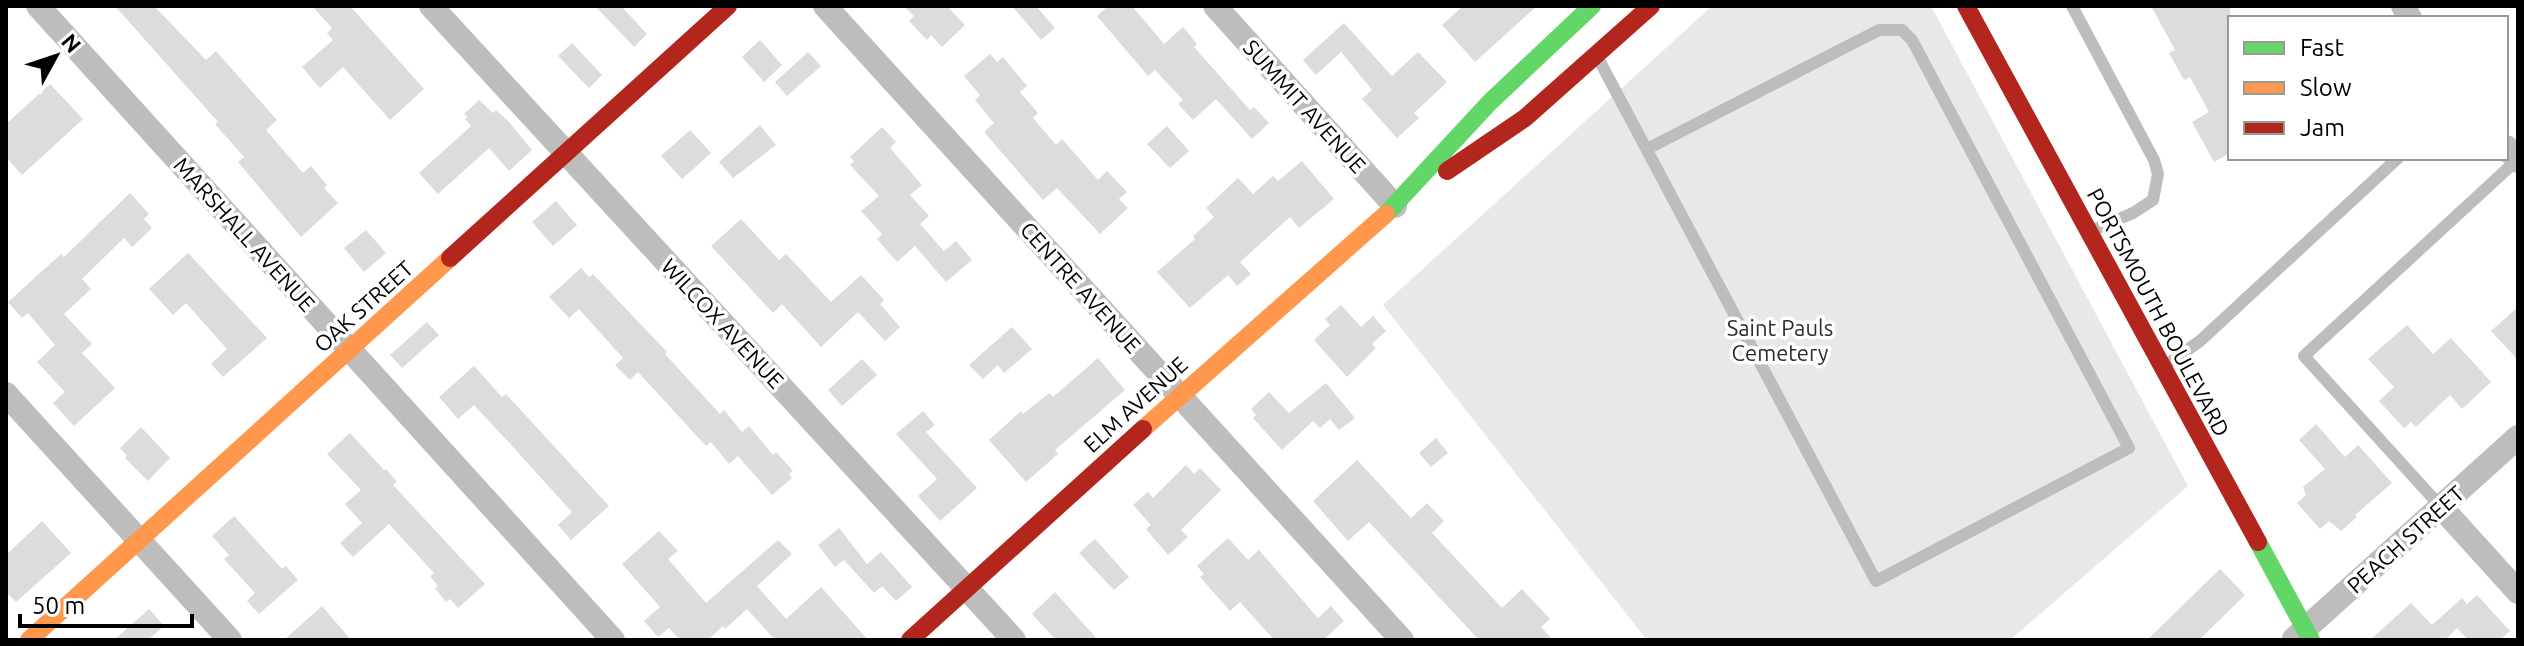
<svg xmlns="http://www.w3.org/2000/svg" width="2524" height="646" font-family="Ubuntu,sans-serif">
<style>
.green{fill:#e8e8e8}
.building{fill:#dcdcdc}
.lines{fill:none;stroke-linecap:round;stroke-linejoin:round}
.lane{stroke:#bdbdbd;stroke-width:12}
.street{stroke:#bdbdbd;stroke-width:24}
.fast{stroke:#63d668;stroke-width:18}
.slow{stroke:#ff974d;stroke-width:18}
.jam{stroke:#b3261e;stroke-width:18}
.labels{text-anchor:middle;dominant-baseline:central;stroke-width:7;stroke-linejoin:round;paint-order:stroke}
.street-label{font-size:22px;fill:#000;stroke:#fff}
.park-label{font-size:22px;fill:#2d2d2d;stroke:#fff}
</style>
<rect width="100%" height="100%" fill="#fff"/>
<!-- green -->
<path class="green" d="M1712,6H1931L2188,486L2010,640H1647L1383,305Z"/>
<!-- building -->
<path class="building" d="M115,6H154L206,60L216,51L277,120L266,130L303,173L311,166L327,185L324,188L338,203L301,237L238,162L244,157L215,124L218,122Z
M312,6H350L424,89L390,120L343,67L320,88L302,67L333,40L327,33L332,28Z
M595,6H621L647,34L634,47Z
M904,6H947L965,25L942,47L931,35L927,40L909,21L914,16Z
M1012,6H1036L1055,28L1041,40Z
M1108,6H1132L1164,44L1183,27L1197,44L1194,47L1250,110L1254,107L1269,123L1252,139L1216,99L1193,120L1178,104L1183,100L1155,70L1148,76L1097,16Z
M1463,6H1537L1475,62L1442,25Z
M2151,6H2230V153L2214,162L2192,122L2209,112L2190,77L2184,80L2169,53L2175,50Z
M1344,23L1392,76L1418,52L1447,82L1414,113L1419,118L1397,138L1362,99L1372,90L1341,52L1316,75L1303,60Z
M760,40L782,65L764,82L742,57Z
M572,43L602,75L589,88L558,56Z
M808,52L821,66L787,96L775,82Z
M990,54L997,62L1003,57L1027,86L1020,92L1038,113L1033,118L1056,145L1062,139L1098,180L1107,171L1127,192L1119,199L1128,208L1100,234L1057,188L1043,200L984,132L994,123L975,100L980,95L964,76Z
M50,84L83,119L22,175L6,157V124Z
M479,100L493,113L496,110L508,121L532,150L509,171L489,148L438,194L419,173L471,126L465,119L468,117L464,114Z
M760,125L776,145L733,178L719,162Z
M1167,126L1189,151L1170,168L1147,144Z
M882,127L896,142L890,148L922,185L910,195L929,216L920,224L944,251L956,241L972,260L946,282L915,246L897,262L877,239L882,234L861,211L879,196L850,165L854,161L850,157Z
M690,130L711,153L682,179L661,156Z
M1302,161L1334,199L1299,228L1290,217L1240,262L1251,274L1237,286L1228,275L1190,308L1157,272L1195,239L1193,236L1214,217L1206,208L1238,178L1253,194L1273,176L1278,181Z
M130,193L149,214L144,219L152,228L132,247L124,238L82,279L91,289L64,314L92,344L82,353L115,388L74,426L53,403L65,392L37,362L55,345L28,313L22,318L8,302L61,254L64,257Z
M556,201L577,225L553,246L532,222Z
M741,219L779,260L786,254L831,302L861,275L884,300L880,304L900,327L885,341L858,312L821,347L782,304L773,313L711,246Z
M366,230L386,253L364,272L344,248Z
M188,253L267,338L223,377L211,364L227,349L186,303L173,315L149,289Z
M581,268L589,277L593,274L667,352L665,354L720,414L724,410L742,432L749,426L773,455L776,452L793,471L789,474L792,478L772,495L738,456L729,464L711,442L706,446L638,372L630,380L615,365L623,358L579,309L569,318L549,297Z
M1341,305L1361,327L1373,316L1386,331L1372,344L1376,348L1347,377L1314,340L1330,325L1325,319Z
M2518,307V360L2491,331Z
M427,322L439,335L402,368L390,355Z
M2407,325L2433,354L2451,338L2491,382L2462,409L2450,395L2416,427L2411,422L2404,428L2379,401L2394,387L2368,359Z
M1012,327L1032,349L1004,373L998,365L983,379L969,365Z
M1098,358L1125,390L1055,450L1058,454L1026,482L989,440L1021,411L1023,414L1049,393L1053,397Z
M862,359L877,375L842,406L828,390Z
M474,366L502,397L506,394L609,506L571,540L558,525L572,512L513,447L474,405L458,419L439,397Z
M1326,383L1355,418L1339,430L1330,419L1320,428L1313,421L1282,450L1253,418L1256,415L1251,409L1269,392L1289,413Z
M923,411L935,425L926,432L977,488L940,521L918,496L937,479L896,434Z
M2316,424L2345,457L2358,445L2392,483L2355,515L2357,517L2341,531L2329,521L2320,529L2297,503L2306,495L2303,487L2325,469L2299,440Z
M141,427L170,458L148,481L125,458L127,456L120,448Z
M350,433L384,470L386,469L397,482L393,485L485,584L458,608L450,599L446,602L435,588L438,586L430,576L434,573L389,524L353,557L340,543L362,523L345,504L361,490L327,454Z
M1436,438L1448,453L1431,467L1419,453Z
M1357,460L1411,518L1427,503L1444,521L1432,533L1502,608L1522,589L1550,619L1541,627L1553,640H1479L1369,522L1348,541L1313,501Z
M1186,465L1194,474L1200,468L1221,490L1181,530L1188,537L1168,555L1146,529L1151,525L1133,505L1148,492L1153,498Z
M234,516L282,569L286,566L298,580L259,614L247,601L255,593L224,559L229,555L212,536Z
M42,521L71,553L16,602L6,592V555Z
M839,528L867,564L881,552L912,587L896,601L882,586L874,593L844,560L835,567L818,545Z
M659,531L678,551L668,559L706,603L778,540L792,554L757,586L786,619L821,587L868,640H775L747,609L725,629L723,626L708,640H680L669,628L658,637L644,621L660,607L622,564Z
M1228,538L1248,560L1259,550L1318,618L1331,606L1344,621L1323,640H1274L1240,602L1230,611L1200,577L1204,574L1197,566Z
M1095,539L1129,577L1114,590L1079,553Z
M2220,569L2245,595L2199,640H2147Z
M1055,592L1098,640H1056L1032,614Z
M2477,595L2510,631L2500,640H2468L2457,628L2445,640H2370L2411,603L2432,625L2462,598L2467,604Z
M322,606L351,640H284Z
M149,609L164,626L148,640H114Z"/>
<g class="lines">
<!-- lane -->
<path class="lane" d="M2072,6L2154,160L2158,174L2153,200L2133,213L2091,231
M1598,58L1876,581L2129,448L1912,40L1902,30H1879L1647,149
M2165,366L2200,341L2398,158
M2441,507L2304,356L2517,160"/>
<!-- street -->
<path class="street" d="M38,6L613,640
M431,6L1014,640
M825,6L1402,640
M1215,6L1395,206
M2403,6L2410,18
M2506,147L2518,161
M6,394L230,640
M2441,507L2518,592
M2294,639L2518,437"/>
<!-- fast -->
<path class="fast" d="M1386,214L1490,102L1592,6
M2258,542L2311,640"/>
<!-- slow -->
<path class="slow" d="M1143,429L1386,214
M29,640L450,258"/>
<!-- jam -->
<path class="jam" d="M1966,6L2258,542
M1447,171L1525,118L1651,6
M450,258L728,6
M910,640L1143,429"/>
</g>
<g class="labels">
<!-- street labels -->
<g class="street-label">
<text transform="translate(1305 106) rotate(48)">SUMMIT AVENUE</text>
<text transform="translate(245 234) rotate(48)">MARSHALL AVENUE</text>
<text transform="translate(1081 287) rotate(48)">CENTRE AVENUE</text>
<text transform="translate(363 306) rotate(-42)">OAK STREET</text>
<text transform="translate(2159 312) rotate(62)">PORTSMOUTH BOULEVARD</text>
<text transform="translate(723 323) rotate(47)">WILCOX AVENUE</text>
<text transform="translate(1135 404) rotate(-42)">ELM AVENUE</text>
<text transform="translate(2405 539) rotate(-42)">PEACH STREET</text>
</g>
<!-- park labels -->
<g class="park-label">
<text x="1780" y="327">Saint Pauls<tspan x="1780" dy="25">Cemetery</tspan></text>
</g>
</g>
<!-- border -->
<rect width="2524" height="646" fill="none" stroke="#000000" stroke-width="16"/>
<!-- legend -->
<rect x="2228" y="16" width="280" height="144" fill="#ffffff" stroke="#999999" stroke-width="2"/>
<rect x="2244" y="42" width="40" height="12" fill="#63d668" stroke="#999999" stroke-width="2"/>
<text x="2300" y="56" font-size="24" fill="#000000">Fast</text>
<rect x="2244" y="82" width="40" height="12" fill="#ff974d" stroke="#999999" stroke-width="2"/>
<text x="2300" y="96" font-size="24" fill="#000000">Slow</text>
<rect x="2244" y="122" width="40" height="12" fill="#b3261e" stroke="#999999" stroke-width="2"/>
<text x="2300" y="136" font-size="24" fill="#000000">Jam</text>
<!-- north arrow -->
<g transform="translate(56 56) rotate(50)" stroke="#ffffff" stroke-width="6" paint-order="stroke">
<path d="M0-6L14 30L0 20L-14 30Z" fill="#000000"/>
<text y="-12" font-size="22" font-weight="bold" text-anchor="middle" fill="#000000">N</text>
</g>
<!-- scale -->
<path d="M20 614v12h172v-12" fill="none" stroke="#000000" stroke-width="4"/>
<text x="32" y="614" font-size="24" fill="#000000" stroke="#ffffff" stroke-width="6" paint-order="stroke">50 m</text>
</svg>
